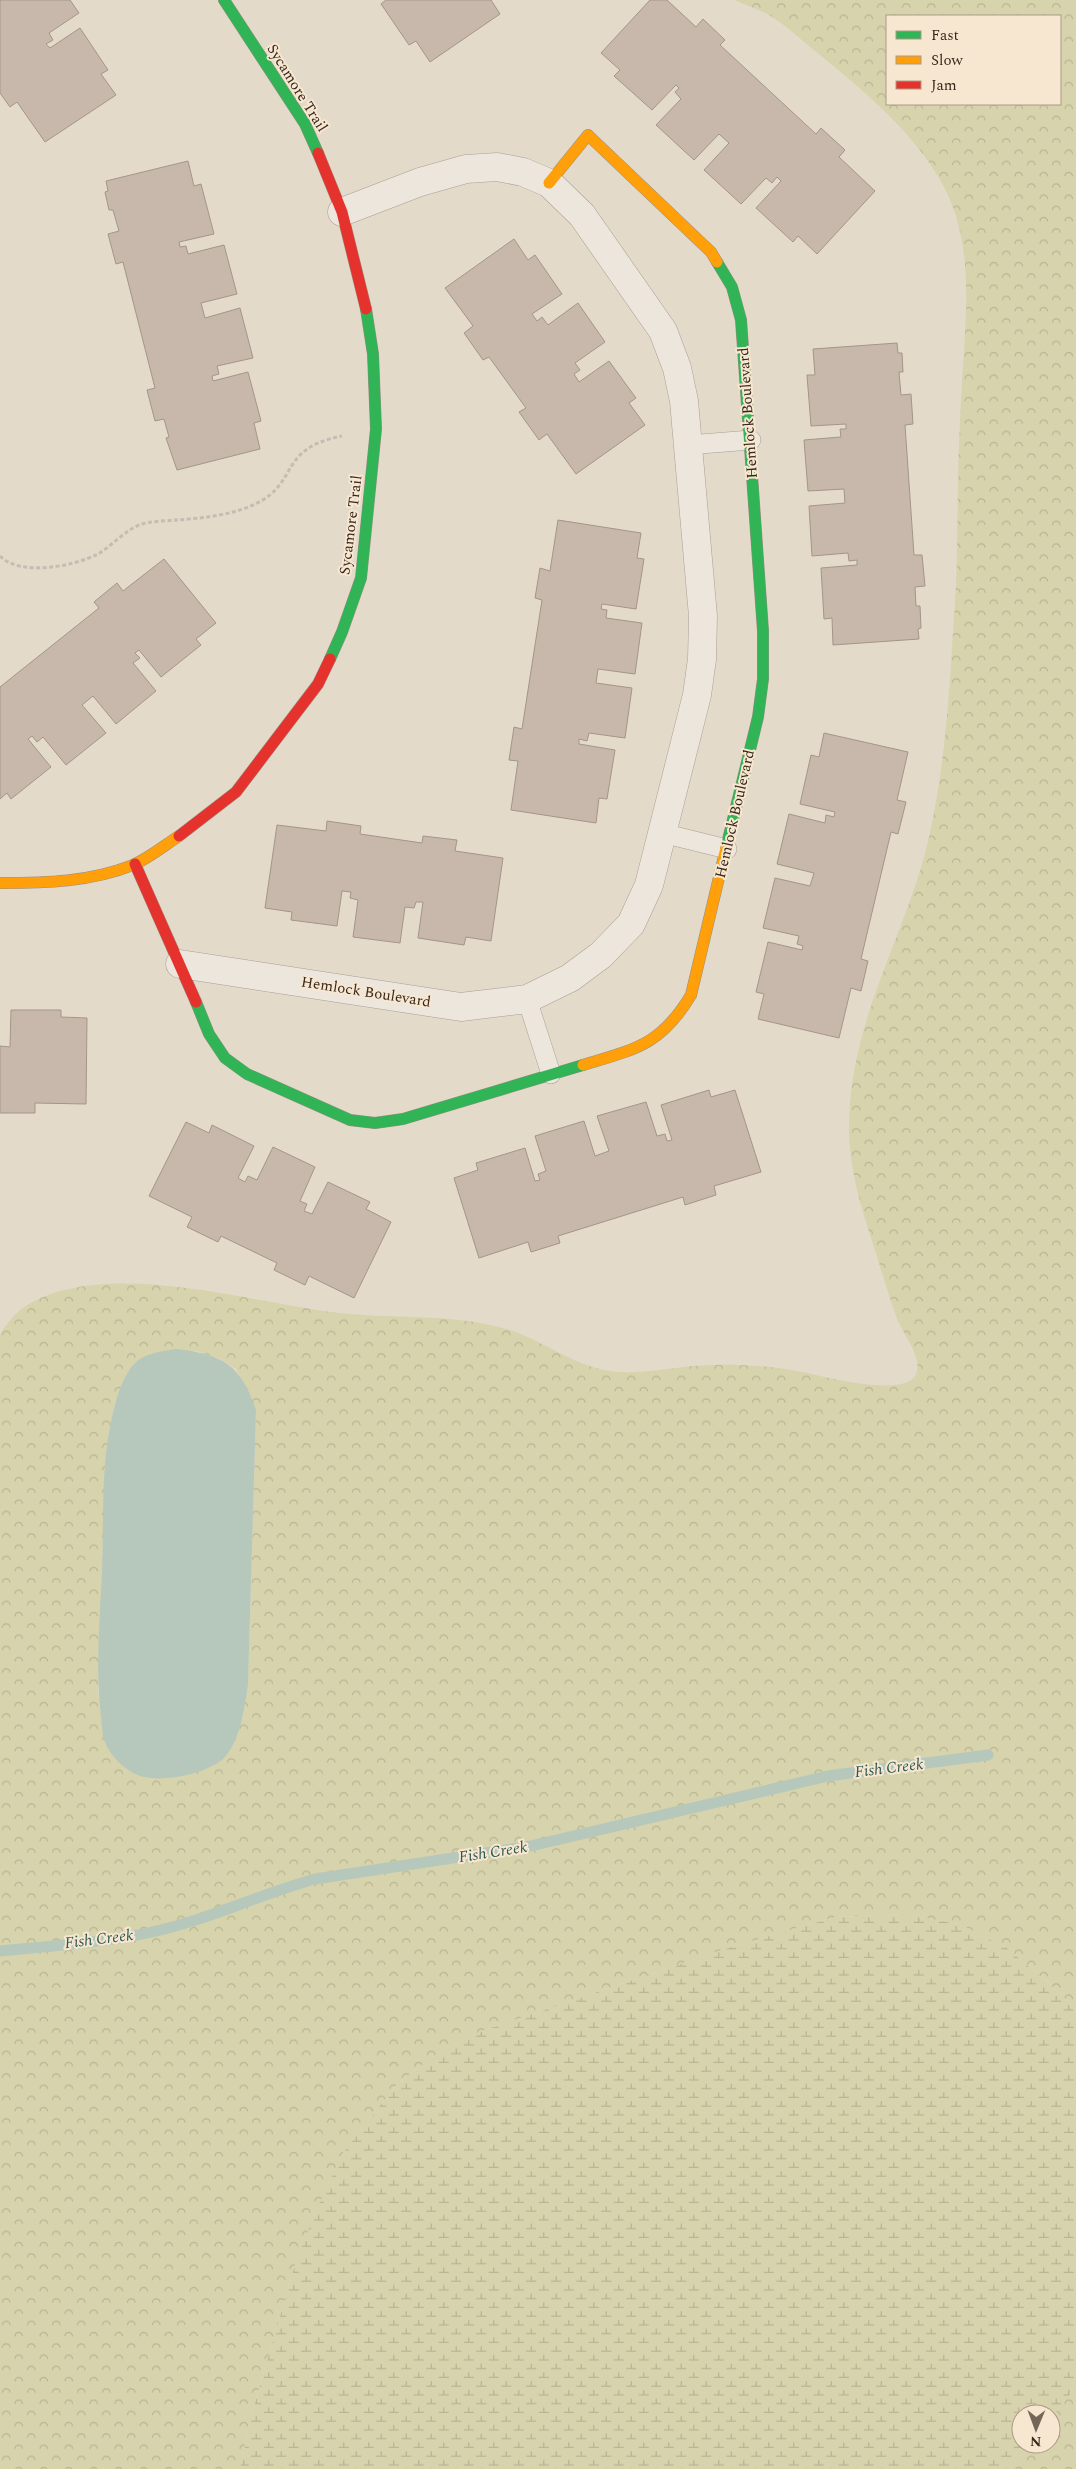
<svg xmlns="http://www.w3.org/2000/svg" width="1076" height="2469" font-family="Spectral,serif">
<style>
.forest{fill:url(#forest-crowns);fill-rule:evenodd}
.wetland{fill:url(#wetland-marsh)}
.water{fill:#b6c8bb}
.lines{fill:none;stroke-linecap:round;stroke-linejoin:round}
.stream{stroke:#b6c8bb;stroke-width:11}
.building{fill:#c8b8ab;stroke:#a4958a}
.lane-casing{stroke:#a99f94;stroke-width:20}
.street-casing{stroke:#a99f94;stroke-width:29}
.fast-casing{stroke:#998f84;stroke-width:12}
.slow-casing{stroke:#998f84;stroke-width:12}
.jam-casing{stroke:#998f84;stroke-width:12}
.path{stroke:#c5bdb4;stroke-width:3;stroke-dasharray:4 2.5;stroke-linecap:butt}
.lane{stroke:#ece6dd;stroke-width:19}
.street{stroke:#ece6dd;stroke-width:28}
.fast{stroke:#30b455;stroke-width:11}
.slow{stroke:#ff9f0a;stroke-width:11}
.jam{stroke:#e5322d;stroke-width:11}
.labels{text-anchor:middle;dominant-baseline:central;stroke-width:4;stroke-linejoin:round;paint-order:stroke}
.street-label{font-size:15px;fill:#38271c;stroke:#f7e7d0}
.water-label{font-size:16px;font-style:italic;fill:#2b5951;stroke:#f7e7d0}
</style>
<defs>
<pattern id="forest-crowns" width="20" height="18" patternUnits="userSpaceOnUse" patternTransform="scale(1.25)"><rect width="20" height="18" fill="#d7d3ac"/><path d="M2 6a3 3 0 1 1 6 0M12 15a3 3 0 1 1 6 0" fill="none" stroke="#b9b593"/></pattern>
<pattern id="wetland-marsh" width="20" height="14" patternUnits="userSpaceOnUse" patternTransform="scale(1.25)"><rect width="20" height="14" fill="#d7d3ac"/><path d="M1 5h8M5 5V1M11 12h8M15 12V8" fill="none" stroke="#b9b593"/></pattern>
</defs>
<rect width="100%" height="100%" fill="#e4daca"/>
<!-- forest -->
<path class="forest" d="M734,0H1076V2013L1062,1995L1007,1948L959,1924L900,1914L836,1917L725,1949L485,2030L440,2052L398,2083L342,2154L295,2265L252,2413L240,2469H0V1334C7,1324 14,1314 24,1307C102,1257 245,1301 331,1312C391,1320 451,1312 510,1330C544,1341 574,1366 610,1371C638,1375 666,1368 694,1366C730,1363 766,1365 802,1372C823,1376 906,1399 916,1374C923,1357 903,1334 897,1319C889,1296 882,1273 875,1250C861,1207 848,1167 849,1121C852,1026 894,955 921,868C940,802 946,734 951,666C953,626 957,586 957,546C958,497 958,449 961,401C964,327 979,244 939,178C902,116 839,72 785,26L768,14ZM887,16H1060V104H887ZM197,1351L220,1359L236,1369L256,1410L248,1685L242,1720L104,1739L98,1692L106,1461L114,1405L123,1382L135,1363Z
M1076,2387V2469H1010L1030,2444H1051V2418Z"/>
<!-- wetland -->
<path class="wetland" d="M901,1914L959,1924L1007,1948L1062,1995L1076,2013V2387L1051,2418V2414H1021V2444H1030L1010,2469H240L252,2413L295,2265L313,2217L342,2154L398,2083L440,2052L485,2030L725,1949L836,1917Z"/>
<!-- water -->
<path class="water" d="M176,1349C223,1354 241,1365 256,1410L248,1685C244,1709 241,1740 223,1759C206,1774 162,1783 140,1776C124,1770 110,1756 104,1740C102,1733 102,1724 101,1717C95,1669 100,1619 102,1570C104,1523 101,1473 110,1427C114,1406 120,1380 134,1364C144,1353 163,1351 176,1349Z"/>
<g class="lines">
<!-- stream -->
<path class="stream" d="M0,1951C50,1946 102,1943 152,1932C208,1920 260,1894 315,1879L531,1846L828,1776L988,1755"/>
</g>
<!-- building -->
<path class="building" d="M0,0H70L79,13L49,33L53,40L46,44L50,48L80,28L108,70L101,74L116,95L45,142L17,102L10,107L0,93Z
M386,0H491L500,14L430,62L416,41L409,45L381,4Z
M650,0H667L696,27L703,19L725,40L720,45L816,134L821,128L845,150L839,157L875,191L817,254L798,236L793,242L756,208L781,181L777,177L772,183L766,178L741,204L704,170L729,143L719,134L694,160L656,125L681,99L675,92L679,88L676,85L652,110L614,76L620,70L601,53Z
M188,161L194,186L201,184L214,234L179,242L180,247L186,246L188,254L224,245L237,294L201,303L205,318L240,308L253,358L217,366L219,374L212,376L213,381L248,372L261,421L254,423L260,449L177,470L166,438L169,437L164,419L155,421L147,390L155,388L123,262L116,264L108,234L119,231L113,210H109L105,192L108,191L106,181Z
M514,239L528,260L535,255L562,294L532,314L537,321L542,317L548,325L578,303L605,342L575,363L580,370L574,374L579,382L609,361L636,398L629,403L645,425L576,474L547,434L539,440L519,412L526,408L489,357L483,360L464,333L473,326L445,288Z
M897,343L898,353H902L903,372H899L901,395L911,394L913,424L905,425L914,555H922L925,586L915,587L916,606H920L921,628L918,629L919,639L833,645L832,618L824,619L821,568L857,565V560L849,561L848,553L812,556L809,506L845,503L844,489L808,491L804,440L841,437L840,429H846V424L811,426L807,375H815L813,349Z
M558,520L641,533L637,558L644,559L636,609L602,604L601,609L607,610L606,618L642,623L635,674L598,669L596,683L632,688L625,738L589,733L587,741L579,739V744L615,750L607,799L599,798L596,823L511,810L518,761L509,760L514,727L522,729L542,600L535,598L540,568L550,571Z
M164,559L216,623L196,639L201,645L161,677L139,650L135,653L140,658L133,663L156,691L116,724L93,696L82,705L106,733L66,765L43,737L37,742L32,736L28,739L51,767L11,799L7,793L0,799V687L99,608L94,602L117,583L123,591Z
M824,733L908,752L897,800L906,802L898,834L891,832L861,959L868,961L861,991L851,988L839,1038L758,1019L764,994L756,992L768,942L802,950L803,946L797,944L799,936L763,928L775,878L810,886L814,873L777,864L789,814L825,823L826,815L834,817L835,812L800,804L811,755L819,757Z
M327,821L361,826L360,834L422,843L423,836L457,840L455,851L503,858L491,941L466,937L464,945L418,938L423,902H416L414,908L405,907L400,943L353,937L358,900L350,898L351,892L342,891L337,926L291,920L292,912L265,908L277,825L326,831Z
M11,1010H61V1017L87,1018L86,1104L35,1103V1113H0V1046L10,1047Z
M709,1090L711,1097L735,1090L761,1172L714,1186L716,1195L685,1205L683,1197L558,1236L560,1243L531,1252L528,1242L479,1258L454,1178L478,1170L476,1163L525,1148L535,1181L540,1180L538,1174L546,1171L535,1136L584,1121L595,1156L609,1151L597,1116L646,1102L657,1136L665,1134L667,1141L672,1140L661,1105Z
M186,1122L209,1133L212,1125L254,1146L238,1178L245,1182L248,1176L257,1180L273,1147L315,1167L300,1201L307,1204L304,1211L312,1214L328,1182L370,1202L366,1209L391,1222L354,1298L309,1276L305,1285L274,1270L277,1263L221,1236L218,1242L187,1227L192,1217L149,1196Z"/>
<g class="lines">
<defs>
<path id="lane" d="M688,445L751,440
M662,833L727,849
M527,999L551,1074"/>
<path id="street" d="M180,964L461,1007L527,999L570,978L601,955L631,924L649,885L697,695L702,659L703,616L684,401L677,368L663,331L582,215L549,183L523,172L497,167L466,169L420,182L342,212"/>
<path id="fast" d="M224,0L305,124L318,153
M717,262L732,287L741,320L763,631V679L758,717L726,848
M330,659L342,632L361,578L376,429L373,354L366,309
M196,1002L209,1034L225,1058L247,1074L350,1120L375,1123L403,1119L583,1065"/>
<path id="slow" d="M549,183L588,135L711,252L717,262
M0,883C46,883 90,882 133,865C149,858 165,845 179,836
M583,1065C636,1049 661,1045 691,995L726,848"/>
<path id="jam" d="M318,153L342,212L366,309
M179,836L236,792L318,684L330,659
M135,864L196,1002"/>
</defs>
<!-- lane casing -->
<use href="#lane" class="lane-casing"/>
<!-- street casing -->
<use href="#street" class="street-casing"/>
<!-- fast casing -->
<use href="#fast" class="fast-casing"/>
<!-- slow casing -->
<use href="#slow" class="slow-casing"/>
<!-- jam casing -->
<use href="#jam" class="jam-casing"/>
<!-- path -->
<path class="path" d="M0,556C20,577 75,566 98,554C113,545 126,529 142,524C153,521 165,521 176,520C204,518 236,515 261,501C285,487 285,471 300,455C311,444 327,439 342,436"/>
<!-- lane -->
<use href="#lane" class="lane"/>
<!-- street -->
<use href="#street" class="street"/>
<!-- fast -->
<use href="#fast" class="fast"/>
<!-- slow -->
<use href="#slow" class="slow"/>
<!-- jam -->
<use href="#jam" class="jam"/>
</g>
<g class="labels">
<!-- street labels -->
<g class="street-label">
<text transform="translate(297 88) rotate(58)">Sycamore Trail</text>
<text transform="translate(748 413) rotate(-94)">Hemlock Boulevard</text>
<text transform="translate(351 525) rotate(-83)">Sycamore Trail</text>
<text transform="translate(735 814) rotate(-77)">Hemlock Boulevard</text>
<text transform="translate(366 992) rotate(9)">Hemlock Boulevard</text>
</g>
<!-- water labels -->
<g class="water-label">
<text transform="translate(889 1768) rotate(-7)">Fish Creek</text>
<text transform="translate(493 1852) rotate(-9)">Fish Creek</text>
<text transform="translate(99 1939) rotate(-7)">Fish Creek</text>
</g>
</g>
<!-- legend -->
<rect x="886" y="15" width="175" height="90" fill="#f7e7d0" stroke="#ab9a88"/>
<rect x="896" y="31" width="25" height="8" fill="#30b455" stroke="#ab9a88"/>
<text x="931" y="40" font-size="15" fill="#38271c">Fast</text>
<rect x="896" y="56" width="25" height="8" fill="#ff9f0a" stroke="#ab9a88"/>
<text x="931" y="65" font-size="15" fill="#38271c">Slow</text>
<rect x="896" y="81" width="25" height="8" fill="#e5322d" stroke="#ab9a88"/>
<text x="931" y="90" font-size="15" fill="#38271c">Jam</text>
<!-- north arrow -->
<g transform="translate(1036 2429) rotate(181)"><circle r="24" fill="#f7e7d0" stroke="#ab9a88"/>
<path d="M0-4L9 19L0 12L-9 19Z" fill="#746659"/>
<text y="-8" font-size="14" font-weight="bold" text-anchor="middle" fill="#38271c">N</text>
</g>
</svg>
